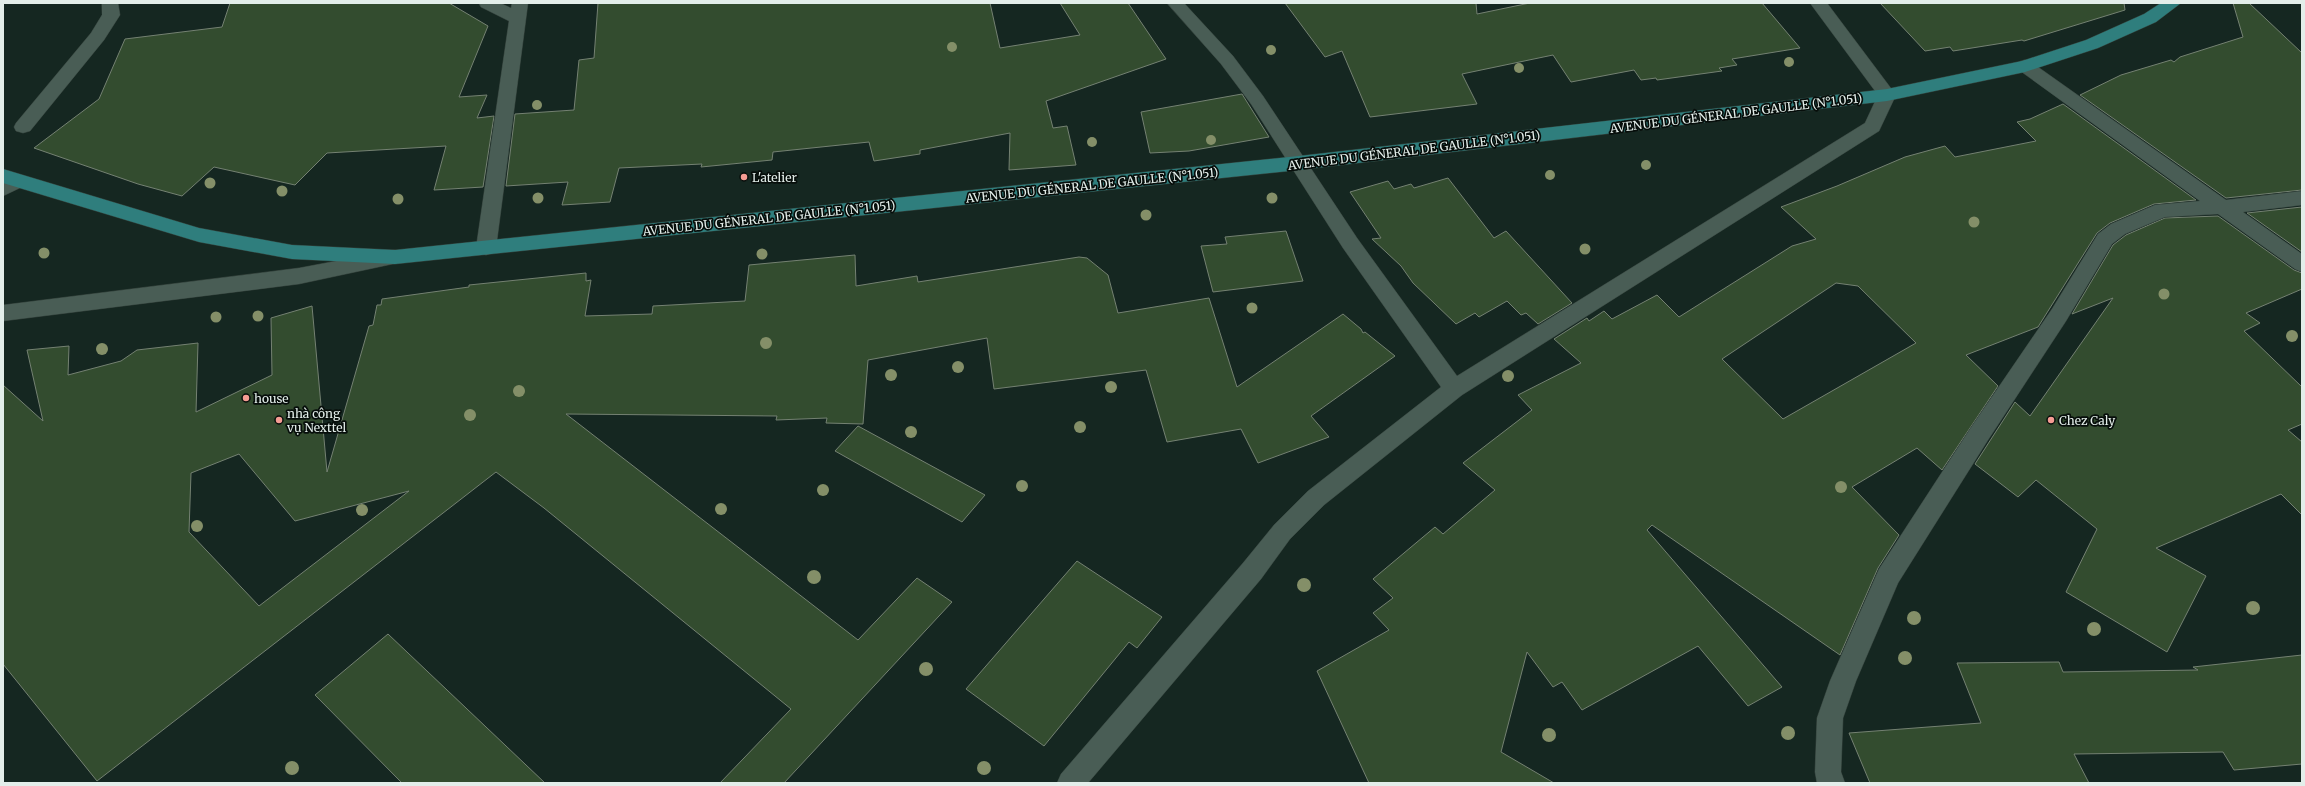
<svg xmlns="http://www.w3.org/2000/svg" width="2305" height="786" font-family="Merriweather,serif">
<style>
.building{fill:#334c2f;stroke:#748172;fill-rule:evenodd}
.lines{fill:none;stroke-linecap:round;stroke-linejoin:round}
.minor-casing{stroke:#33413b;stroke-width:1}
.major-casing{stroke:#33413b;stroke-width:1}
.minor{fill:#495d55;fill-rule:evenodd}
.major{fill:#2f7e7d;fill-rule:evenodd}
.tree{fill:#848f68}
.poi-dot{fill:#f59c93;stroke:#070e0b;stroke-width:1.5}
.labels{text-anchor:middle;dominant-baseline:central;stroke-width:3.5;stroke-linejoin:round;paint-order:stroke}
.street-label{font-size:12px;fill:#e3eeea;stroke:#070e0b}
.poi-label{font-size:12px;fill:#e3eeea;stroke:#070e0b;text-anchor:start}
</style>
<rect width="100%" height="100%" fill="#152721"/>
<!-- building -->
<path class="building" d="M230,3H449L488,26L459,97L487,95L477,118L494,116L483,187L434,190L446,146L327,153L295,185L214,167L182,196L138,184L34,148L99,99L125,39L222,27Z
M598,3H990L1000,48L1080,35L1060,3H1128L1166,59L1046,101L1053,128L1067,126L1076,165L1009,170L1010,133L920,150V154L874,161L869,142L773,152L772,160L701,167L702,164L619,168L610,202L562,205L568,182L506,186L515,114L574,110L579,60L594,58Z
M1285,3H1476L1477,14L1530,3H1762L1800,48L1732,59L1737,65L1719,68L1722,71L1657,80L1656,78L1641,80L1634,70L1571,82L1553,55L1462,74L1477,104L1370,117L1342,51L1325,57Z
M1880,3H2124L2125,10L2024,41L2022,40L1953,51L1950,47L1925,51Z
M2233,3H2249L2302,53V190L2226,198L2080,95L2121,75L2171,60L2174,62L2180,57L2243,37Z
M1242,94L1269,137L1189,151L1150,153L1141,112Z
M2063,104L2196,200L2154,204L2110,223L2097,233L2038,327L1966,355L1998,386L1942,470L1917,448L1852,487L1899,535L1878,568L1840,655L1652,525L1647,530L1782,687L1748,706L1698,646L1582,710L1562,682L1553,687L1527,652L1501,752L1554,783H1369L1317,671L1389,630L1373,613L1393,598L1373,579L1435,527L1443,534L1495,490L1463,463L1532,410L1518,395L1581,363L1554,339L1587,318L1589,321L1604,311L1612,319L1657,295L1679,317L1792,246L1816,239L1781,207L1837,186L1905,157L1945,146L1955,157L2036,141L2017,122L2030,119ZM1836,283L1858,286L1916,343L1783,419L1722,359Z
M1448,178L1494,238L1506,231L1572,303L1538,324L1526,313L1521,315L1507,301L1479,317L1475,313L1456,324L1413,283L1401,266L1372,239L1381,238L1350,192L1388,181L1394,189L1411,184L1414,188Z
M2302,207V252L2247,213Z
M2218,216L2294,270L2302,273V289L2246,313L2260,323L2244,331L2302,387V424L2288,430L2302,442V515L2281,494L2156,548L2206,576L2167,652L2066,592L2097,529L2036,480L2018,497L1975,464L2015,402L2030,416L2113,298L2072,314L2113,245L2126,235L2165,218Z
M1286,231L1303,281L1213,292L1201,246L1227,244L1225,237Z
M855,255L856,286L917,276L918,282L1079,257L1087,258L1108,275L1118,313L1209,298L1237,387L1343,314L1361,329L1363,333L1365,332L1395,356L1311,416L1329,437L1258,463L1241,429L1167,442L1146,370L994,389L987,338L868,360L863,424L826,423L827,418L776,420L777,416L566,414L858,640L917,578L952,602L784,783H720L791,709L544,508L496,472L97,781L3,664V385L43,421L27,350L69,346L68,375L121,361L137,350L198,343L196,412L272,375L271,318L312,306L327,472L369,326L373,325L377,305H381L382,299L469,287V285L586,273V281L591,280L585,316L652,314L653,306L745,301L749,265ZM239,454L295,521L409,491L259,606L189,532L191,473Z
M858,426L985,495L962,522L835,451Z
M1077,561L1162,617L1137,648L1129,642L1044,746L966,689Z
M388,634L545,783H402L315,695Z
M2302,655V764L2234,770L2223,752L2074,754L2089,783H1870L1849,733L1981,723L1957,663L2059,662L2063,672L2198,670L2193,667Z"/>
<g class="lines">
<defs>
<path id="minor" d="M102,3H118L120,15L104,40L30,131L23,133L16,131L14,127L16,123L91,33L102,15Z
M479,3H500L511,8L512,3H528L496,248L493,253L486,255L479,253L476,248L509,21L481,7Z
M1167,3H1184L1233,56L1263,96L1357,238L1457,376L1865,123L1878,95L1810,3H1827L1896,95L1879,131L1462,395L1324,505L1290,539L1261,579L1088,783H1057L1061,774L1243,563L1274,525L1308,491L1441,387L1343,248L1251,104L1221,64Z
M2025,60L2031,62L2226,200L2302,191V205L2243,212L2302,254V272L2295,269L2218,214L2165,217L2125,234L2112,244L2066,321L1988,440L1898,583L1856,681L1843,718L1841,772L1845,783H1817L1815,772L1817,718L1830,681L1879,569L1972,426L2052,309L2098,234L2111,224L2155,205L2200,201L2019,70L2016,66L2019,62Z
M17,174L24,176L27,181L24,186L3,196V180Z
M395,250L402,252L405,257L402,262L299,284L3,321V305L299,268Z"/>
<path id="major" d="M2161,3H2181L2156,22L2098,48L2025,72L1887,101L1299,170L395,264L292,259L199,242L3,183V169L199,228L292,245L395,250L1299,156L1887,89L2022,61L2086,40L2144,14Z"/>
</defs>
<!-- minor casing -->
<use href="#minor" class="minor-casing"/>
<!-- major casing -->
<use href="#major" class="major-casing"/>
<!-- minor -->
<use href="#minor" class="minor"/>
<!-- major -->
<use href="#major" class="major"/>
</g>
<!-- trees -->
<g class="tree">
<circle cx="952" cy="47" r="5"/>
<circle cx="1271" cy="50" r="5"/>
<circle cx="1789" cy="62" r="5"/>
<circle cx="1519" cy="68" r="5"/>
<circle cx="537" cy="105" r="5"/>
<circle cx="1211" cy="140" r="5"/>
<circle cx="1092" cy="142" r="5"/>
<circle cx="1646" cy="165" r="5"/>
<circle cx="1550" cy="175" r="5"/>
<circle cx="210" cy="183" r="5.5"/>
<circle cx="282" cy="191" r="5.5"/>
<circle cx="538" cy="198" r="5.5"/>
<circle cx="1272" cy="198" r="5.5"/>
<circle cx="398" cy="199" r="5.5"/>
<circle cx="1146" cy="215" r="5.5"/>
<circle cx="1974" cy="222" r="5.5"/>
<circle cx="1585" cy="249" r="5.5"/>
<circle cx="44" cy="253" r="5.5"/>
<circle cx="762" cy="254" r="5.5"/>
<circle cx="2164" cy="294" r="5.5"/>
<circle cx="1252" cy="308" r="5.5"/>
<circle cx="258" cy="316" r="5.5"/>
<circle cx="216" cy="317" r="5.5"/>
<circle cx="2292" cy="336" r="6"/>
<circle cx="766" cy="343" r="6"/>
<circle cx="102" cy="349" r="6"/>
<circle cx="958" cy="367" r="6"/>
<circle cx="891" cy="375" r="6"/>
<circle cx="1508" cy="376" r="6"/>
<circle cx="1111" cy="387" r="6"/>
<circle cx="519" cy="391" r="6"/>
<circle cx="470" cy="415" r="6"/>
<circle cx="1080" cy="427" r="6"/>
<circle cx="911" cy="432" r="6"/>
<circle cx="1022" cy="486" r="6"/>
<circle cx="1841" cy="487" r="6"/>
<circle cx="823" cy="490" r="6"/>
<circle cx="721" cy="509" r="6"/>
<circle cx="362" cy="510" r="6"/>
<circle cx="197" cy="526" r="6"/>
<circle cx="814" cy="577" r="7"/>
<circle cx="1304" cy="585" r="7"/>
<circle cx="2253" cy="608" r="7"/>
<circle cx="1914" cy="618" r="7"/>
<circle cx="2094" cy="629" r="7"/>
<circle cx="1905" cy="658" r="7"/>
<circle cx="926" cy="669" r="7"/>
<circle cx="1788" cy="733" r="7"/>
<circle cx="1549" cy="735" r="7"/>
<circle cx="292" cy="768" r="7"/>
<circle cx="984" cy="768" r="7"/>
</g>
<!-- markers -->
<g class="poi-dot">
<circle cx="744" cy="177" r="4"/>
<circle cx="246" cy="398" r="4"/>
<circle cx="279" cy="420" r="4"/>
<circle cx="2051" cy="420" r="4"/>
</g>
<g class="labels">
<!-- street labels -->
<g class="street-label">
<text transform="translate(1736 113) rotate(-7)">AVENUE DU GÉNERAL DE GAULLE (N°1.051)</text>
<text transform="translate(1414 150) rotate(-7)">AVENUE DU GÉNERAL DE GAULLE (N°1.051)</text>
<text transform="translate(1092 185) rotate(-6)">AVENUE DU GÉNERAL DE GAULLE (N°1.051)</text>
<text transform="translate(769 218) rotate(-6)">AVENUE DU GÉNERAL DE GAULLE (N°1.051)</text>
</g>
<!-- poi labels -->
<g class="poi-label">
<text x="752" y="177">L'atelier</text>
<text x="254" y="398">house</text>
<text x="287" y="413">nhà công<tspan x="287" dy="14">vụ Nexttel</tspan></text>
<text x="2059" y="420">Chez Caly</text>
</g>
</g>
<!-- border -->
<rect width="2305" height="786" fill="none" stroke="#e3eeea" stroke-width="8"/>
</svg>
